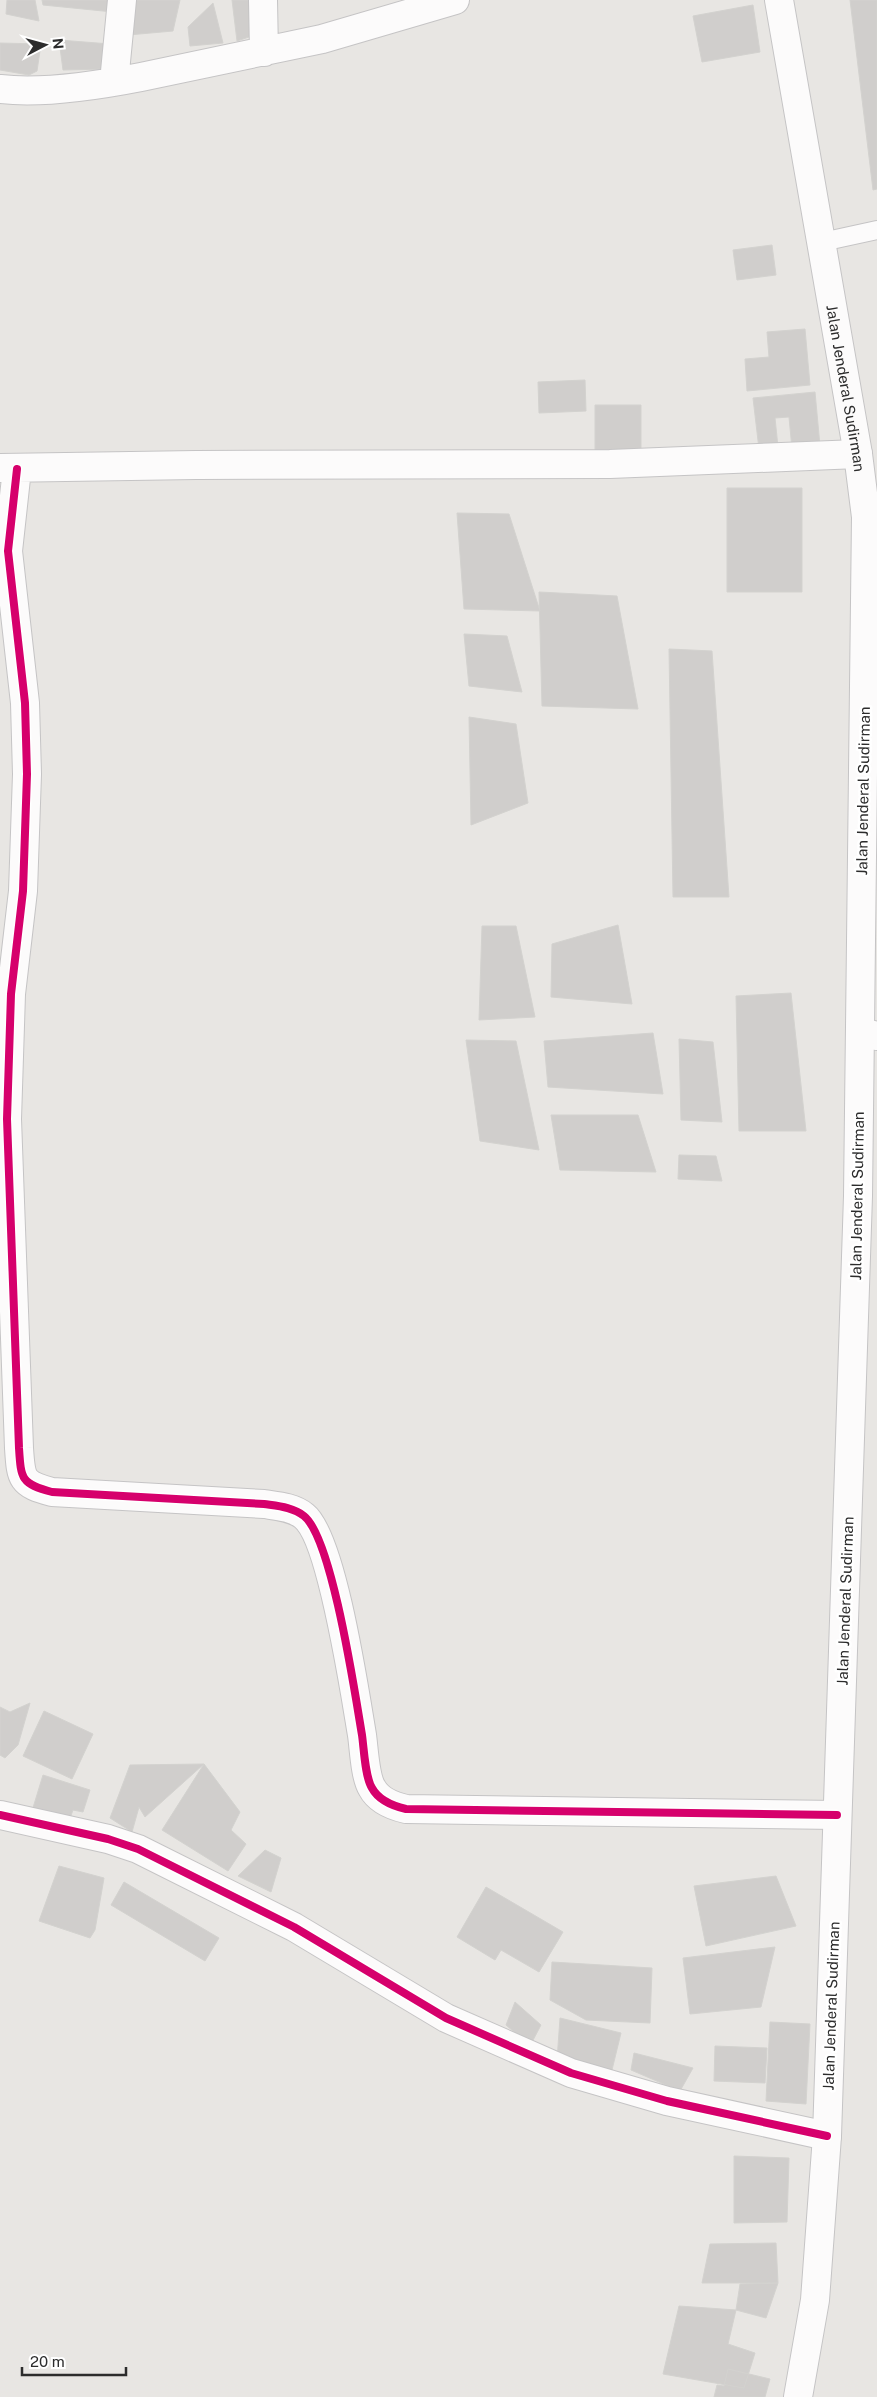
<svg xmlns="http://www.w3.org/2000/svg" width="877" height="2397" font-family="'Public Sans',sans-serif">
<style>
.building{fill:#d0cecc;stroke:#d3d2cf}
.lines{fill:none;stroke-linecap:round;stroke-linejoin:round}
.lane-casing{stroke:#c5c4c5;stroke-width:20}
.street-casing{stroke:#c5c4c5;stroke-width:30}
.secondary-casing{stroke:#c5c4c5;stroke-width:30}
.lane{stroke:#fcfbfb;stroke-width:18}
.street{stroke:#fcfbfb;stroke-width:28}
.secondary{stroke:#fcfbfb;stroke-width:28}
.cycleway-casing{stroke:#fff;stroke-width:11}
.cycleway{stroke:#d6006c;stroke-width:8}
.labels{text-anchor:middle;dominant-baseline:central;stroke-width:5;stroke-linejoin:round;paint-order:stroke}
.street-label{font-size:15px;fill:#2c2c2c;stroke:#fff}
</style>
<rect width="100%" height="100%" fill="#e8e6e3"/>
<!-- building -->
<path class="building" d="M7,0H35L39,21L6,14Z
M42,0H116L113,12L43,5Z
M136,0H180L173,31L128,35Z
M232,0H258L255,35L237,41Z
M850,0H877V189L873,190Z
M213,3L223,43L190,46L188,27Z
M753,5L760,52L702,62L693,16Z
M59,40L110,44L104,69L63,70Z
M0,43L41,44L37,71L29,75L0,70Z
M772,245L776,275L737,280L733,250Z
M805,329L810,385L747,391L745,359L769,357L767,332Z
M585,380L586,411L539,413L538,382Z
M815,392L820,446L792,449L789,417L775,418L778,447L759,449L753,398Z
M595,405H641V451H595Z
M727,488H802V592H727Z
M457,513L509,514L540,611L464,609Z
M539,592L617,596L638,709L542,706Z
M464,634L507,636L522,692L469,686Z
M669,649L712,651L729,897H673Z
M469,717L516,724L528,803L471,825Z
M618,925L632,1004L551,997L552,944Z
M482,926H516L535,1017L479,1020Z
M791,993L806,1131H739L736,996Z
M653,1033L663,1094L548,1087L544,1041Z
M679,1039L713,1042L722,1122L681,1120Z
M466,1040L516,1041L539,1150L480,1141Z
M551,1115H638L656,1172L560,1170Z
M679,1155L716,1156L722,1181L678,1179Z
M30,1703L18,1745L5,1758L0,1755V1707L10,1712Z
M44,1711L93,1734L72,1779L23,1756Z
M204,1764L145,1817L139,1807L132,1832L110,1818L130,1765Z
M204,1764L240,1812L231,1830L246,1844L228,1871L162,1830Z
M43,1775L90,1790L83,1812L73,1810L69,1821L32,1811Z
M265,1850L281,1858L271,1892L238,1876Z
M59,1866L104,1878L95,1930L90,1938L39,1921Z
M776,1876L796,1926L706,1946L694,1886Z
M124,1882L219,1938L205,1961L111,1905Z
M486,1887L563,1932L539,1972L501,1950L495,1960L457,1937Z
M775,1947L761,2007L690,2014L683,1958Z
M552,1962L652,1968L650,2023L586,2020L550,2000Z
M515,2002L541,2025L530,2046L506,2025Z
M560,2018L621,2033L610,2078L557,2060Z
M770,2022L810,2024L806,2104L766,2101Z
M715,2046L767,2048L765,2083L714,2081Z
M634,2053L693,2068L680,2091L631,2070Z
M734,2156L789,2158L787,2222L734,2223Z
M776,2243L778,2283H702L710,2244Z
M778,2283L766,2318L736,2310L740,2284Z
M679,2306L736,2310L728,2344L755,2353L744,2388L663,2374Z
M728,2369L770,2379L765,2397H714L717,2385L724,2386Z"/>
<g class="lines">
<defs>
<path id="lane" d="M822,242L877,230"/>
<path id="street" d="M263,0L264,52
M114,82L122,0
M0,89C41,94 100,85 141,77L322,39L455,0
M0,468L196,465L610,464L858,454
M17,469L8,551L25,703L27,774L23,891L11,994L7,1119L19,1448C21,1479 21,1484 52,1492L264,1504C277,1506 293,1507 304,1516C332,1538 355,1694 362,1735C364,1749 365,1777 372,1788C379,1801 393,1806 406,1809L837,1815
M860,1032L877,1036
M0,1815L108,1839L138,1849L294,1927L446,2018L571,2073L667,2101L827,2136"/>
<g id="secondary">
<path id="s1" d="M779,0L858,454L866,517L858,1196L827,2136L815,2300L798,2397"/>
</g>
</defs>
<!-- lane casing -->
<use href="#lane" class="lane-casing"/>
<!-- street casing -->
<use href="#street" class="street-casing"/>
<!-- secondary casing -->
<use href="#secondary" class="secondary-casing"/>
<!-- lane -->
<use href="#lane" class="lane"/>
<!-- street -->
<use href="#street" class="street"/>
<!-- secondary -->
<use href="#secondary" class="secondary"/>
<defs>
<path id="cycleway" d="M17,469L8,551L25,703L27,774L23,891L11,994L7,1119L19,1448C21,1479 21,1484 52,1492L264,1504C277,1506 293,1507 304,1516C332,1538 355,1694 362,1735C364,1749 365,1777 372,1788C379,1801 393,1806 406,1809L837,1815
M0,1815L108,1839L138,1849L294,1927L446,2018L571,2073L667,2101L827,2136"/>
</defs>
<!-- cycleway casing -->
<use href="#cycleway" class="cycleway-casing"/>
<!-- cycleway -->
<use href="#cycleway" class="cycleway"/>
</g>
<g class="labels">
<!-- street labels -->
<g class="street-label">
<text stroke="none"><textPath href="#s1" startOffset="394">Jalan Jenderal Sudirman</textPath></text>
<text transform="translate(863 791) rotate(-89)">Jalan Jenderal Sudirman</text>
<text transform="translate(857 1196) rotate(-89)">Jalan Jenderal Sudirman</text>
<text transform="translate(845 1601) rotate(-88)">Jalan Jenderal Sudirman</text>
<text transform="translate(831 2006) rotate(-88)">Jalan Jenderal Sudirman</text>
</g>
</g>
<!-- north arrow -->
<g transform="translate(45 45) rotate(84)" stroke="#ffffff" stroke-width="4" paint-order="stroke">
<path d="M0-4L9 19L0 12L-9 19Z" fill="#2c2c2c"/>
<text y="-8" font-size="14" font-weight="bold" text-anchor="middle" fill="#2c2c2c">N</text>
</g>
<!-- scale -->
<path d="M22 2367v8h104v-8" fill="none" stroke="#2c2c2c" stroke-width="2.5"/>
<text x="30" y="2367" font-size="15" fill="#2c2c2c" stroke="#ffffff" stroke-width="4" paint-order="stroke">20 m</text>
</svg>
